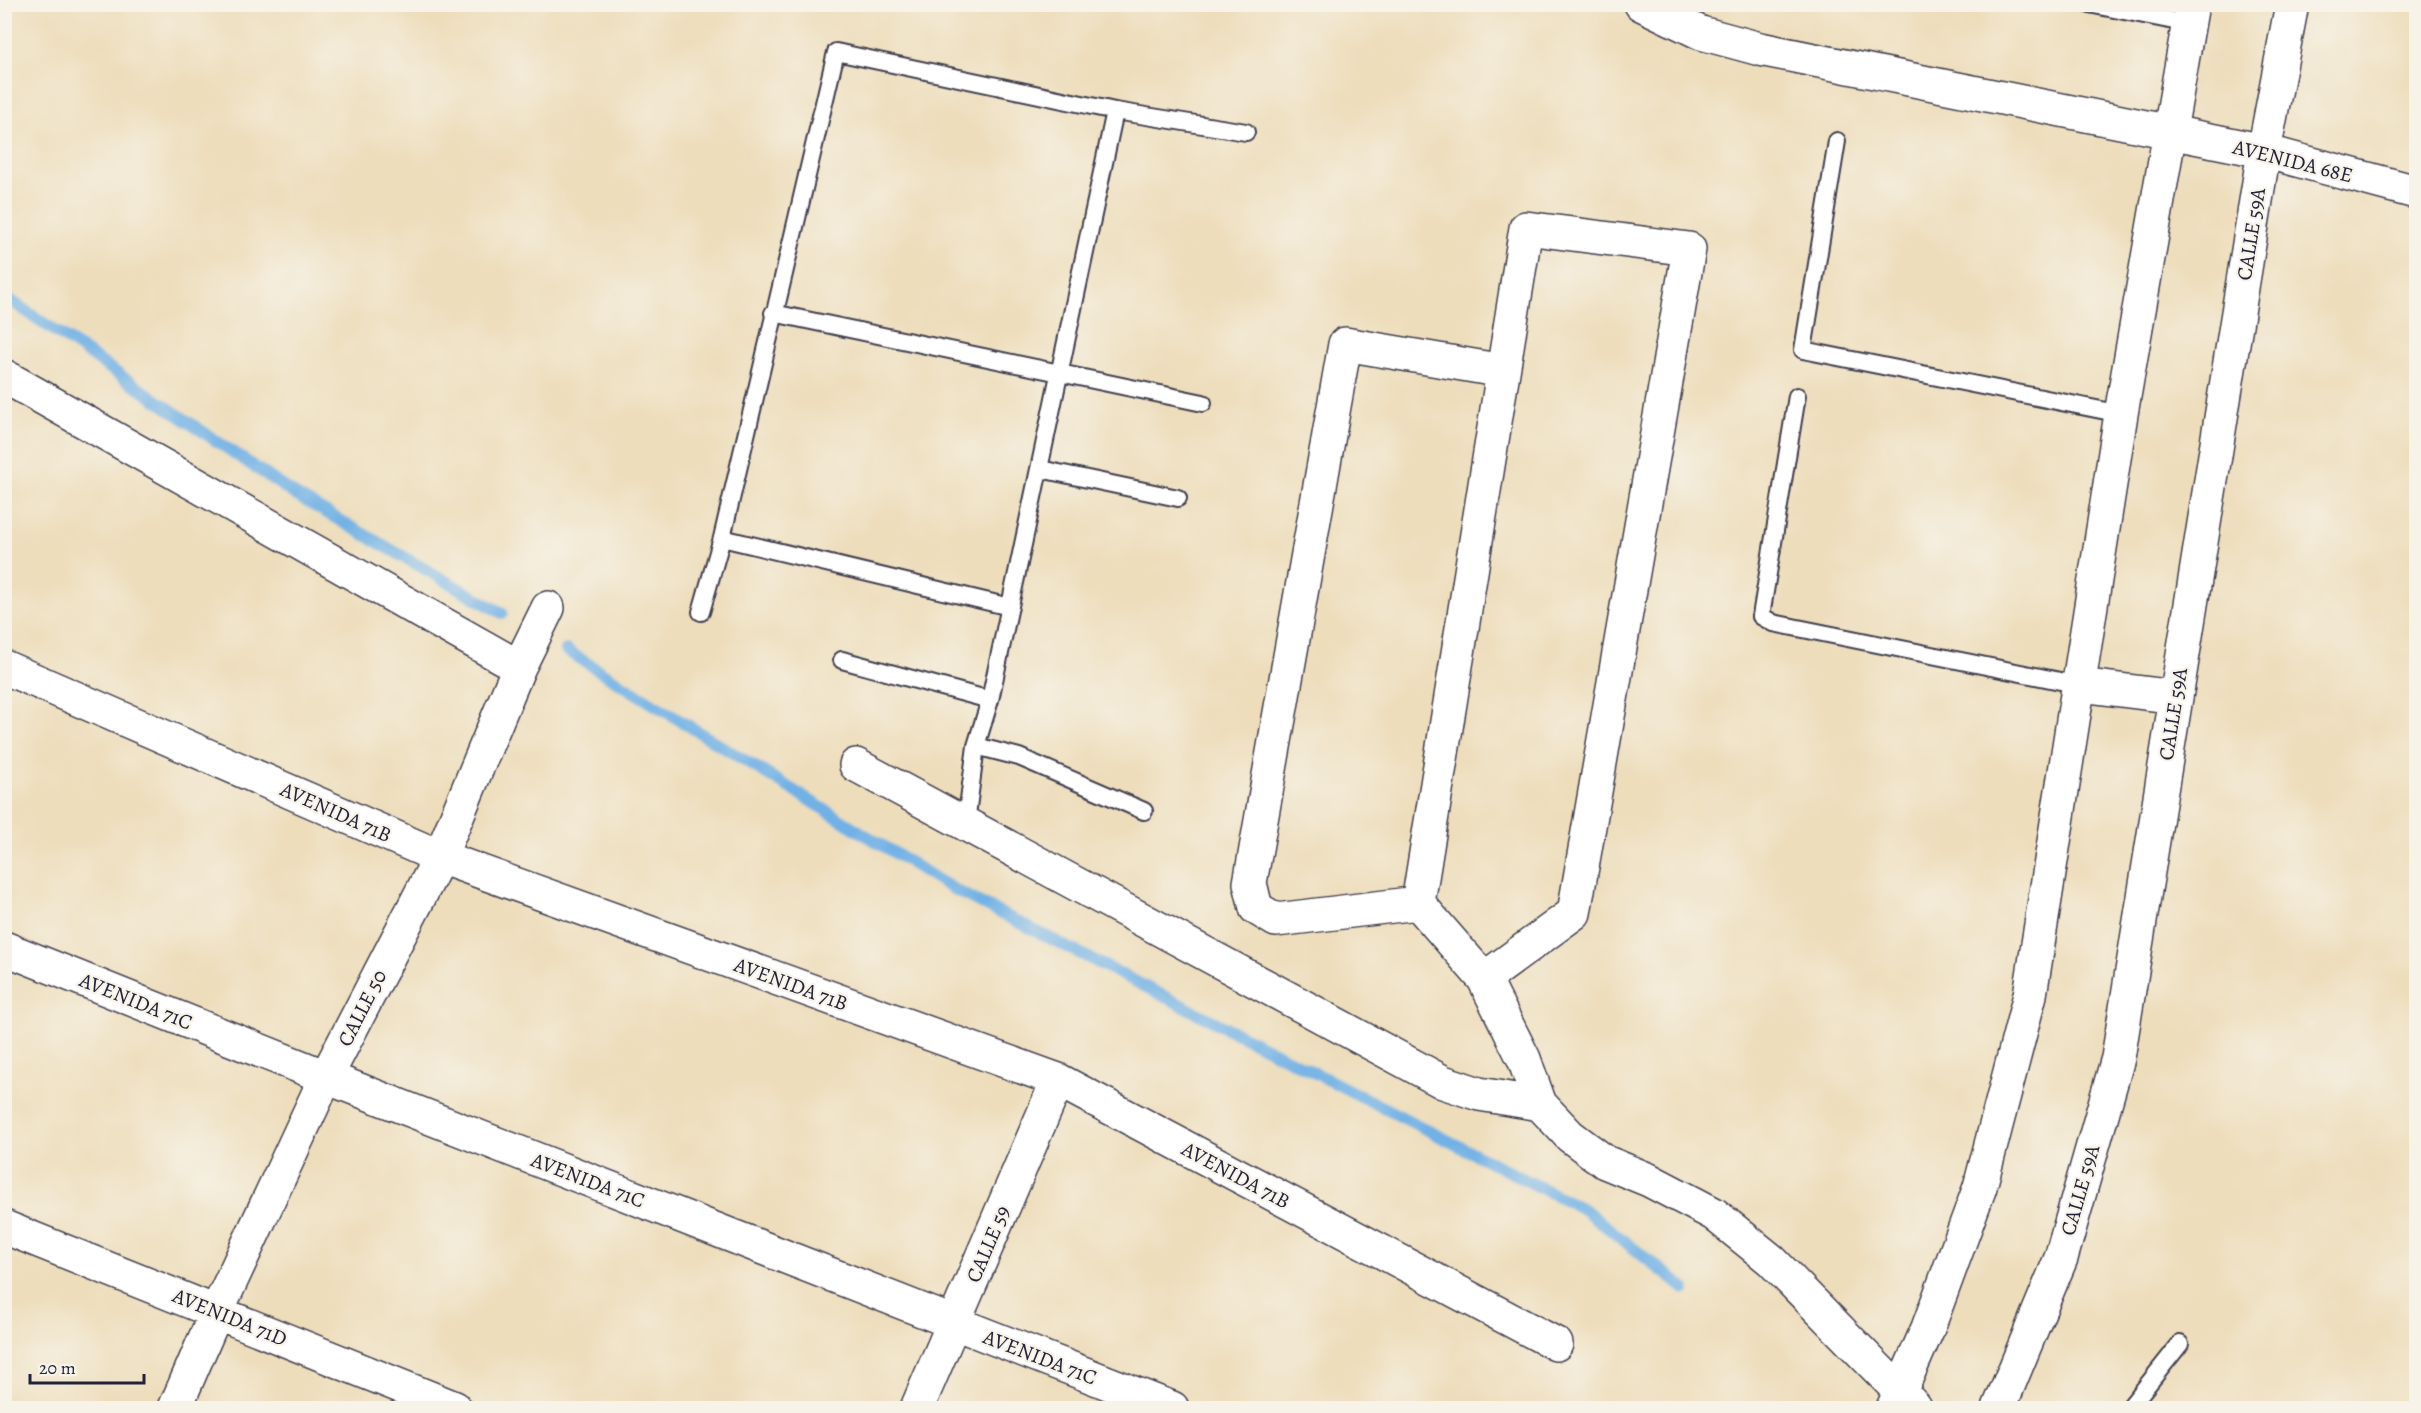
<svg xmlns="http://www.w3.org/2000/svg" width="2421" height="1413" font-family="Alegreya,serif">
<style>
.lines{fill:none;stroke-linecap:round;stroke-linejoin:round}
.stream{stroke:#71b1e5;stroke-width:12}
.service-casing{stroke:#403e4e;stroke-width:20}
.minor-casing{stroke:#403e4e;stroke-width:36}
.service{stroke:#fff;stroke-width:16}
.minor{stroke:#fff;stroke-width:33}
.labels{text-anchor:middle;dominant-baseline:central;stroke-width:4.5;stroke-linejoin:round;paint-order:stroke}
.street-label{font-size:21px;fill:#22223b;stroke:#f7f3e8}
</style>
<rect width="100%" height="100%" fill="#f7f3e8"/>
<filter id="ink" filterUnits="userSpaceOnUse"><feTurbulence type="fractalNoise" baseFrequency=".0167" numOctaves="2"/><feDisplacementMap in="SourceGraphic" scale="12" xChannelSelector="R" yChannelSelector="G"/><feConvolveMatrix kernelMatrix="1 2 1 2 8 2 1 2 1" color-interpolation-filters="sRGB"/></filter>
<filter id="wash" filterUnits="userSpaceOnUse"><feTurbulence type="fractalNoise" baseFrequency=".008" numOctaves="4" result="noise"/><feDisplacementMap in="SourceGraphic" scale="24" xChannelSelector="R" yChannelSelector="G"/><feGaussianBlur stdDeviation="1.35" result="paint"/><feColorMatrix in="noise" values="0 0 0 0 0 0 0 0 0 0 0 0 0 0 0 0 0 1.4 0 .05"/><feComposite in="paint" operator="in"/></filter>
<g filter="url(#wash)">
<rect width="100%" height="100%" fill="#edddbb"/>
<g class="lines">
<!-- stream -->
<path class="stream" d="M4,296L297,496L502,613
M566,650L953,889L1585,1210L1685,1289"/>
</g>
</g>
<g filter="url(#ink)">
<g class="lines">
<defs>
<path id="service" d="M2089,4L2189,24
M1837,141L1803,350L2121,414
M773,313L1203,403
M1797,396L1761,616L1773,623L2080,685
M1040,469L1178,498
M722,538L1010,607
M701,612L722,538L836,52L1115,111L1246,132
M842,660L990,700
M976,746L1019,757L1144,811
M966,823L976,746L990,700L1115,111
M2129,1408L2180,1344"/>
<path id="minor" d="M1641,4L1701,33L1760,49L2264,151L2416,192
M1526,228L1689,249L1574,913L1484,979L1418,903Z
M4,376L519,667
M4,667L440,857L1058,1080L1556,1344
M2080,685L2176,697
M856,765L1443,1082L1479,1094L1540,1104
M1418,903L1276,920L1256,908L1250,883L1345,344L1503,371
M4,948L326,1077L1172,1408
M1484,979L1524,1059L1540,1104L1570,1136L1605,1162L1649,1180L1714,1214L1771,1260L1915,1407
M4,1227L455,1408
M175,1408L217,1311L326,1077L440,857L519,667L548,608
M917,1408L1058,1080
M1893,1408L1928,1328L1980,1187L2030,995L2121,414L2192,4
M1999,1408L2061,1258L2118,1058L2264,151L2292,4"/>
</defs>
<!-- service casing -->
<use href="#service" class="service-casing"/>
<!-- minor casing -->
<use href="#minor" class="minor-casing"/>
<!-- service -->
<use href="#service" class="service"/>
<!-- minor -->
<use href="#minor" class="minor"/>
</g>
</g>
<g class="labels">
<!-- street labels -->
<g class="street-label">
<text transform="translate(2293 161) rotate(14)">AVENIDA 68E</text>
<text transform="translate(2251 234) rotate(-81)">CALLE 59A</text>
<text transform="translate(2173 714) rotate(-81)">CALLE 59A</text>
<text transform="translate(336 812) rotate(24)">AVENIDA 71B</text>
<text transform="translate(791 984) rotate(20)">AVENIDA 71B</text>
<text transform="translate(136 1001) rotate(22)">AVENIDA 71C</text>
<text transform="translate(362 1008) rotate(-63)">CALLE 50</text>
<text transform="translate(1236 1175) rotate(28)">AVENIDA 71B</text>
<text transform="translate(588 1180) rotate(21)">AVENIDA 71C</text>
<text transform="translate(2080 1190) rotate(-74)">CALLE 59A</text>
<text transform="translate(988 1244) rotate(-67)">CALLE 59</text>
<text transform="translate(230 1317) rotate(22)">AVENIDA 71D</text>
<text transform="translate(1040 1357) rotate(21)">AVENIDA 71C</text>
</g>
</g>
<!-- margin -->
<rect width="2421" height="1413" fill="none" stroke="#f7f3e8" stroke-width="24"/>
<!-- scale -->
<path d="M30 1374v9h114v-9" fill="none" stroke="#22223b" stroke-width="3"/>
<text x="39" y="1374" font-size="18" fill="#22223b" stroke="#f7f3e8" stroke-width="4.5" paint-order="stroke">20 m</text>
</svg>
